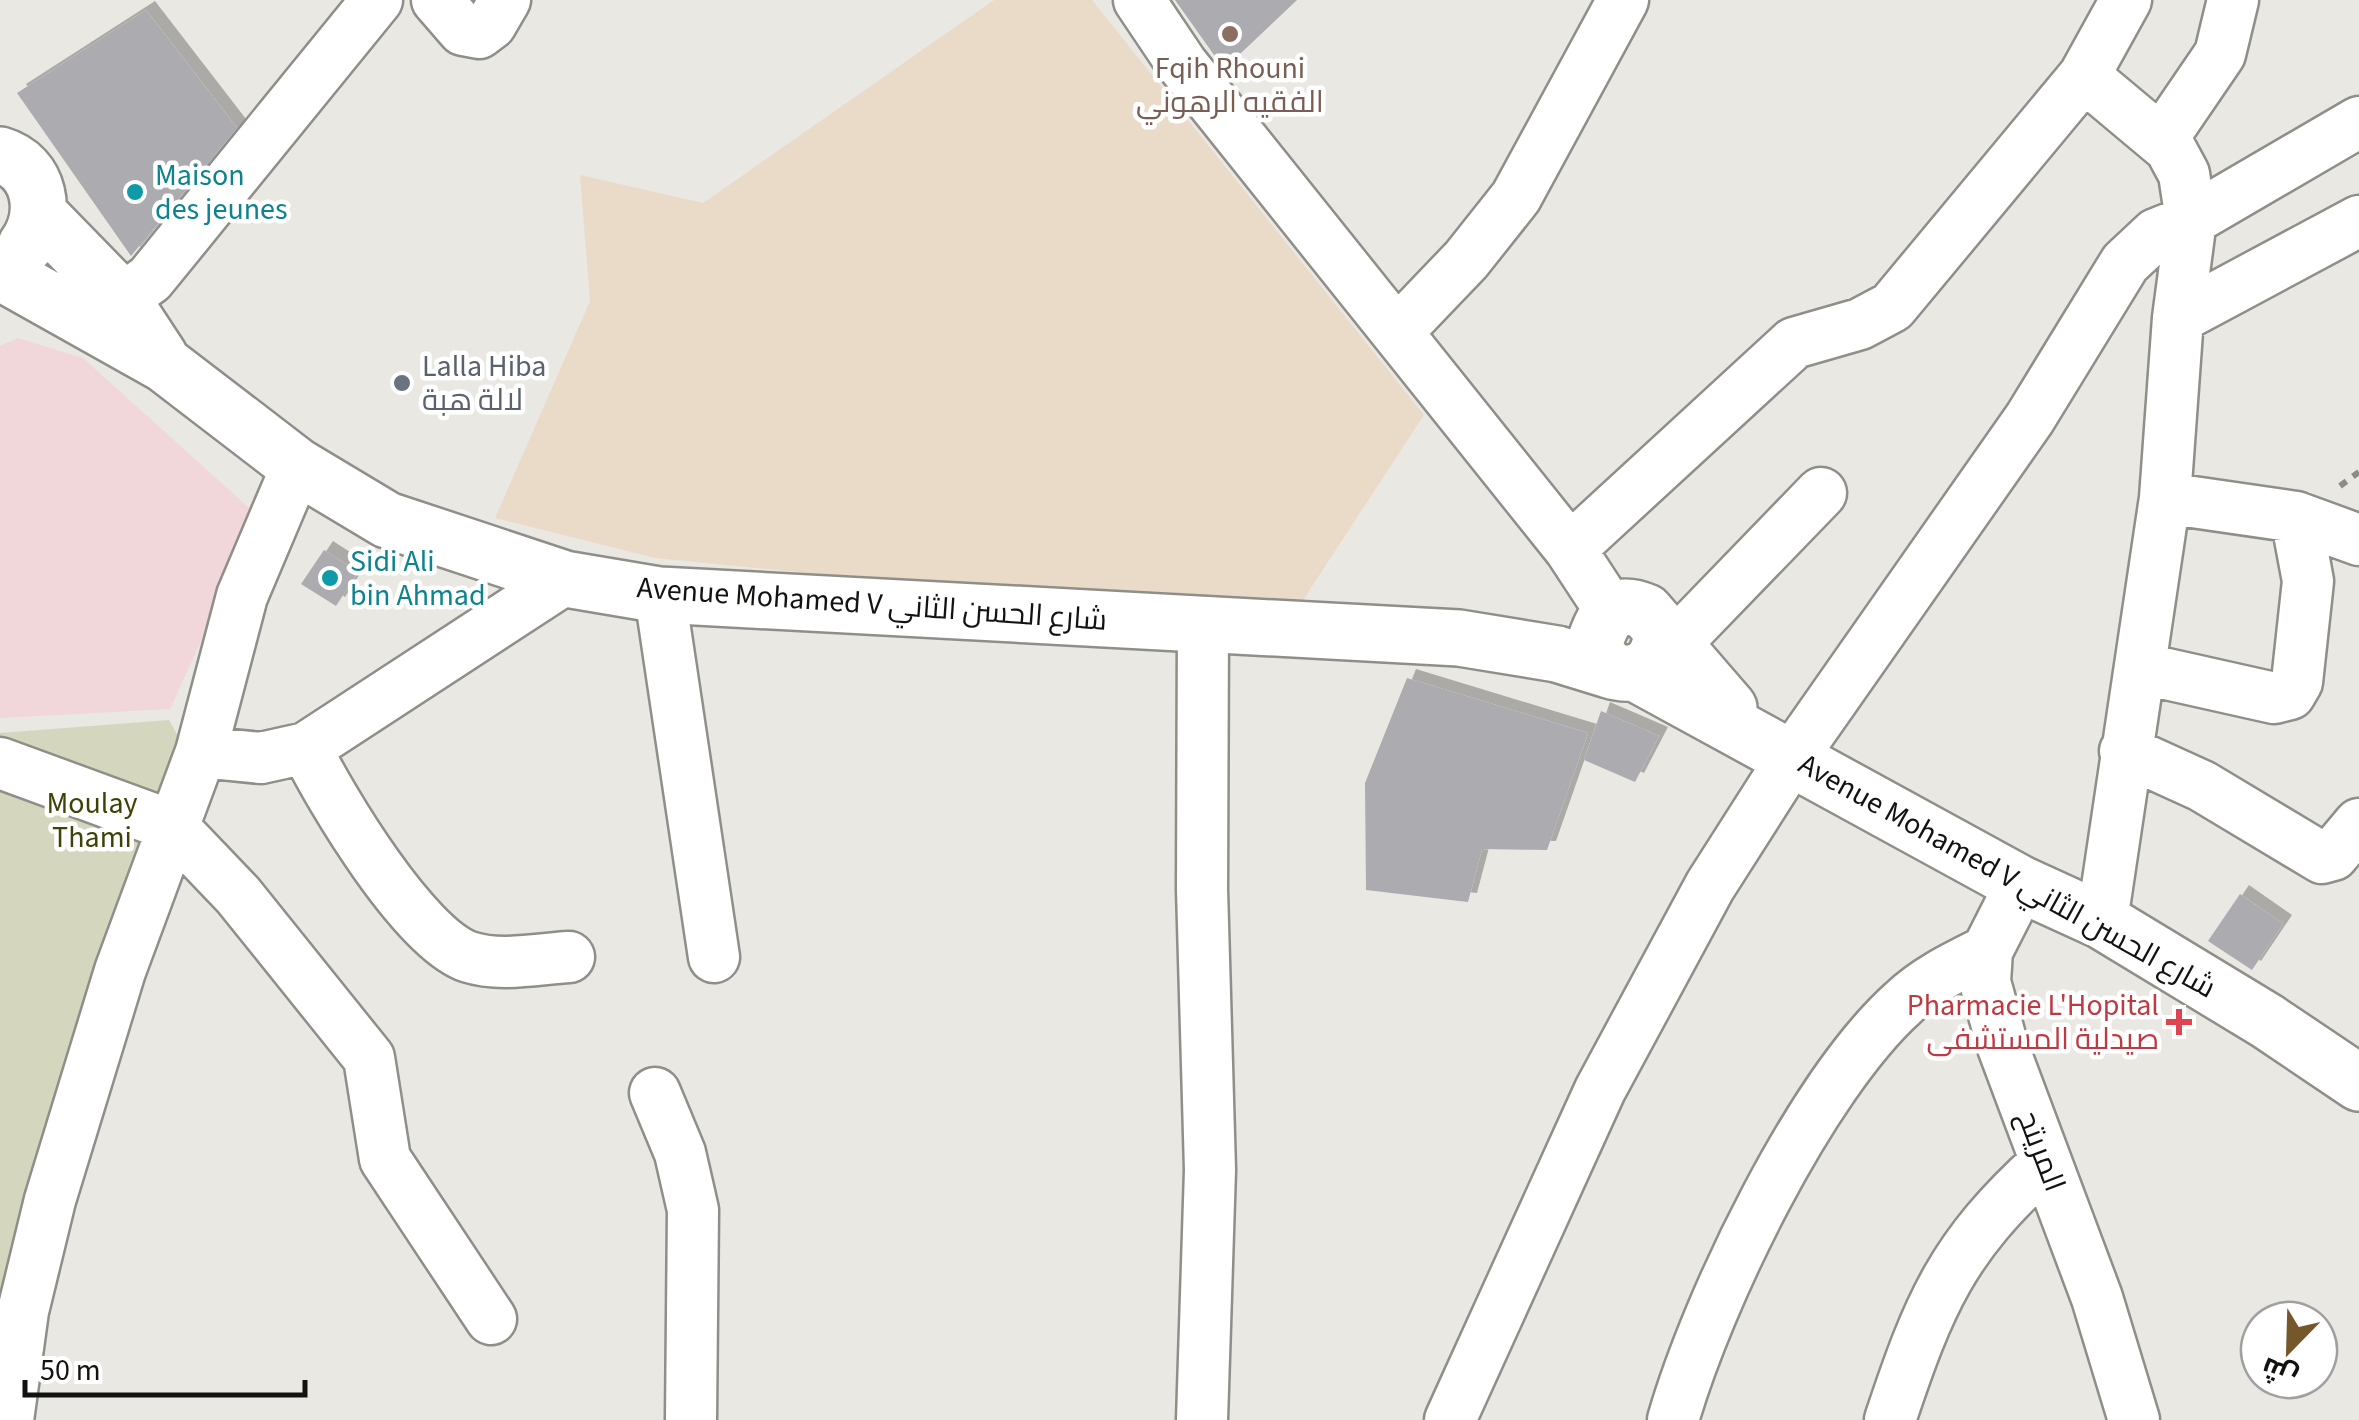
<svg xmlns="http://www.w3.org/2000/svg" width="2359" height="1420" font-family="'Source Sans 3',Cairo,sans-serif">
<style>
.industrial{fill:#f1d6da}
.education{fill:#eadbc9}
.green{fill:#d4d7be}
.building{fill:#acabb0;filter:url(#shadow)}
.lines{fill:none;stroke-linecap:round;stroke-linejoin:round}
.minor-casing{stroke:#908e89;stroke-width:55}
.major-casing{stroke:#908e89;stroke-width:60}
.path{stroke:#8d8c88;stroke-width:6;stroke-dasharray:8 8;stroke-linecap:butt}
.minor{stroke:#fff;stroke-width:50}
.major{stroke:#fff;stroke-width:55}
.education-dot{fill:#8d6e63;stroke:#fff;stroke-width:4}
.culture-dot{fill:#0f9aa8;stroke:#fff;stroke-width:4}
.worship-dot{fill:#6b7280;stroke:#fff;stroke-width:4}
.health-dot{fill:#e0444e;stroke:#fff;stroke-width:4}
.labels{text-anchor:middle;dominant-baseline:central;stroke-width:9;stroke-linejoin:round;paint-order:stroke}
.education-label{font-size:30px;fill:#785e54;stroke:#fff}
.culture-label{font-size:30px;fill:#0d838f;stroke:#fff;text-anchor:start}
.worship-label{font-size:30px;fill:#5b616d;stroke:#fff;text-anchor:start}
.street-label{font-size:30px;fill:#121210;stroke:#fff}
.park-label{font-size:30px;fill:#3f4206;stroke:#fff}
.health-label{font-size:30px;fill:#be3a42;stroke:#fff;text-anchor:end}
</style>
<defs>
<filter id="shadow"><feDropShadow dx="9" dy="-9" stdDeviation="0" flood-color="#0004"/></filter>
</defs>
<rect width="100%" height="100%" fill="#e9e8e2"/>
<!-- industrial -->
<path class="industrial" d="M18,338L83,358L258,516L170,709L0,718V346Z"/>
<!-- education -->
<path class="education" d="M994,0H1092L1424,415L1290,620L655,558L495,518L590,301L580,175L703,203Z"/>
<!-- green -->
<path class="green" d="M169,720L203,781L57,1203L33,1420H0V733Z"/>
<!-- building -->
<path class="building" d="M1175,0H1297L1224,69Z
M146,10L237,128L131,256L17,93Z
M324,550L358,572L336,606L301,584Z
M1407,678L1588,733L1547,850L1482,849L1468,902L1366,890L1365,783Z
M1601,711L1659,736L1635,782L1584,760Z
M2240,894L2283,924L2252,970L2208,941Z"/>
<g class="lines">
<defs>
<path id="minor" d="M437,0L463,30L479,33L491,24L505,0
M1139,0L1182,64L1570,549L1610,610
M2162,139L2220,54L2233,0
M122,299L150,279L377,0
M2178,318L2359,221
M1398,331L1466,260L1516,197L1623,0
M2165,498L2296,517L2359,540
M1570,549L1794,343L1860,324L1892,307L2084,76
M660,595L714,957
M1673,646L1821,493
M2140,668L2274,698L2290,694L2297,682L2308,581L2296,517
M306,748C331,800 415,939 469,957C500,967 537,959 569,957
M2125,751L2202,786L2322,858L2333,855L2359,824
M201,752L261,758L306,748L565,579
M0,763L172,826L238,895L369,1058L385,1159L491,1319
M2021,884L1987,951L1985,982L2003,1047L2097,1298L2134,1420
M2102,921L2165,498L2178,318L2191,220L2184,174L2170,148L2084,76L2126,0
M655,1093L680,1153L693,1210L691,1420
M8,1420L23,1311L50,1200L120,971L201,752L242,596L297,466
M1202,1420L1210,1170L1202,889L1203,623
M1450,1420L1600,1090L1710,886L1791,759L2030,418L2125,263L2156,234L2191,220L2359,122
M1673,1420C1708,1299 1810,1087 1903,1003C1927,980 1957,966 1987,951
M1890,1420C1929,1303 1952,1247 2045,1163"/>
<path id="major" d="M0,155C41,167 48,214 26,245
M40,215L122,299L160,357
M0,272L164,364L297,466L387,520L565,579L660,595L1459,638L1557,654L1609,670
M1661,633C1660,664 1640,680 1609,670L1593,648C1602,619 1612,597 1646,612L1729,708
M1637,674L2021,884L2102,921L2267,1021L2359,1083"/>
</defs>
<!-- minor casing -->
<use href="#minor" class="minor-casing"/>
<!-- major casing -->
<use href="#major" class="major-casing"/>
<!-- path -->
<path class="path" d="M2340,486L2359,472"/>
<!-- minor -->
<use href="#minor" class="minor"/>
<!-- major -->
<use href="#major" class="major"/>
</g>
<!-- markers -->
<circle class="education-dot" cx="1230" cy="34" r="10"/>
<g class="culture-dot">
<circle cx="135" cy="192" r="10"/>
<circle cx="330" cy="578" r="10"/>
</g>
<circle class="worship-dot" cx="402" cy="383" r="10"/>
<path class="health-dot" d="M2174 1007h10v10h10v10h-10v10h-10v-10h-10v-10h10z"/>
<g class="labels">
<!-- education labels -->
<g class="education-label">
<text x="1230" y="68">Fqih Rhouni<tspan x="1230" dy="34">الفقيه الرهوني</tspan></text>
</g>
<!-- culture labels -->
<g class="culture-label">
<text x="155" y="175">Maison<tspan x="155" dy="34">des jeunes</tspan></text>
<text x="350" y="561">Sidi Ali<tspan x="350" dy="34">bin Ahmad</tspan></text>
</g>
<!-- worship labels -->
<g class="worship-label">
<text x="422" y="366">Lalla Hiba<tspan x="422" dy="34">لالة هبة</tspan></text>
</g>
<!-- street labels -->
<g class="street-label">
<text transform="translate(872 604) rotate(4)">Avenue Mohamed V شارع الحسن الثاني</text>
<text transform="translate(2007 876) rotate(29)">Avenue Mohamed V شارع الحسن الثاني</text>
<text transform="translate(2041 1151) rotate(69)">المريتح</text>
</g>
<!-- park labels -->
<g class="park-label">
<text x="92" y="803">Moulay<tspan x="92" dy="34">Thami</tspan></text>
</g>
<!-- health labels -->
<g class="health-label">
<text x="2159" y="1005">Pharmacie L'Hopital<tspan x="2159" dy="34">صيدلية المستشفى</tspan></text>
</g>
</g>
<!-- north arrow -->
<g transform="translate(2289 1350) rotate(203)"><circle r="48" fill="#ffffff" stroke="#a0a09f" stroke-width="2.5"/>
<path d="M0-8L18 38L0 25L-18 38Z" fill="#75572b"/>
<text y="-15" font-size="28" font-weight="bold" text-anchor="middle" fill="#121210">ش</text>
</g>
<!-- scale -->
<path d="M25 1380v15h280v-15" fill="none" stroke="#121210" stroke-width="5"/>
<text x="40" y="1380" font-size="30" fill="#121210" stroke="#ffffff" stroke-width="8" paint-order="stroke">50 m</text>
</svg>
